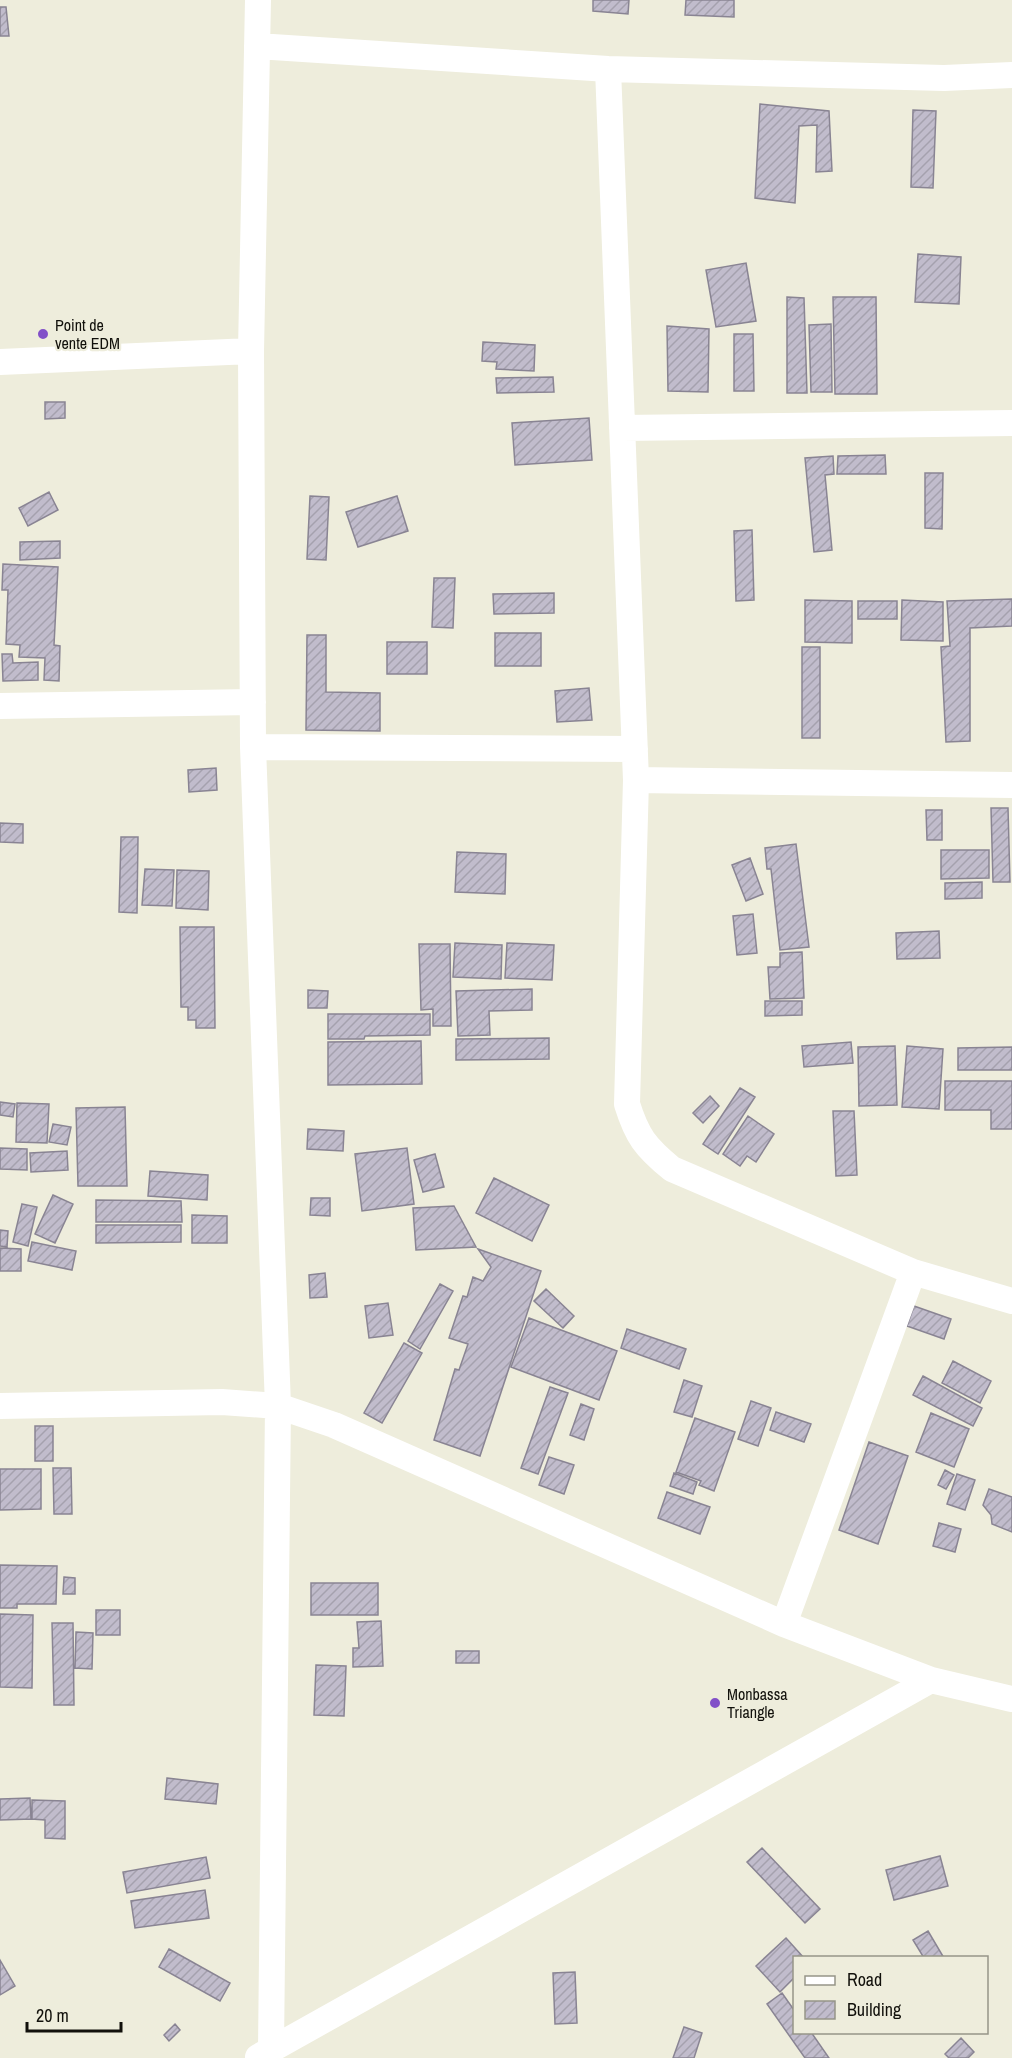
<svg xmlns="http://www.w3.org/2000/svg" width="1012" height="2058" font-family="'Archivo Narrow',sans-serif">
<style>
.building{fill:url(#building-hatch);stroke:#898493;stroke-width:1.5}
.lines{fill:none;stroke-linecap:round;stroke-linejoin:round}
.minor{stroke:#fff;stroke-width:26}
.poi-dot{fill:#8250c8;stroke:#eeeddc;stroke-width:2}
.labels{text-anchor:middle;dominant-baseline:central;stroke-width:4.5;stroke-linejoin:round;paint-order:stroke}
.poi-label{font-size:16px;fill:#11100b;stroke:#eeeddc;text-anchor:start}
</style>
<defs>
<pattern id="building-hatch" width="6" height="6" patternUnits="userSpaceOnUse" patternTransform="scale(1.5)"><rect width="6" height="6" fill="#c1bccc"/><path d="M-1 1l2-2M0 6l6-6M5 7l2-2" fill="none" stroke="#a5a1ae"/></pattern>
</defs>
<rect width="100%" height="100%" fill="#eeeddc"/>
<!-- building -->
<path class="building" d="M593,0H629L628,14L593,11Z
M686,0H734V17L685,15Z
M0,7H6L9,36H0Z
M760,104L829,111L832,171L816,172L817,125L799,126L795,203L755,198Z
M913,110L936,111L933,188L911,187Z
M918,254L961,257L959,304L915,302Z
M746,263L756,321L716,327L706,270Z
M787,297L804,298L807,393H787Z
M833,297H876L877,394H835Z
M831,324L832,392H811L809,325Z
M667,326L709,329L708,392L668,391Z
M734,334H753L754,391H734Z
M483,342L535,345L534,371L496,369L497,362L482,361Z
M553,377L554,392L497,393L496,378Z
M45,402H65V418L45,419Z
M589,418L592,460L515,465L512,423Z
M885,455L886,474H837L838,456Z
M833,456L834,474L825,475L832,550L814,552L805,458Z
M925,473H943L942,529L925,528Z
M49,492L58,510L28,526L19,508Z
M310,496L329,497L326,560L307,559Z
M397,496L408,531L358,547L346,512Z
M752,530L754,600L736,601L734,531Z
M60,541V558L20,560V542Z
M3,564L58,567L54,645L60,646L59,681L44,680L45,658L19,657L20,645L6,644L8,590H2Z
M434,578H455L453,628L432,627Z
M554,593V613L494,614L493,594Z
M1012,599V626L970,628V741L946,742L941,647L950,646L947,601Z
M805,600L852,601V643L805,642Z
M902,600L943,602V641L901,640Z
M858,601H897V619H858Z
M495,633H541V666H495Z
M307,635H326V692L380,693V731L306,730Z
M387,642H427V674H387Z
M802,647H820V738H802Z
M2,654H12L13,663L38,662V680L3,681Z
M589,688L592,720L557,722L555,691Z
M216,768L217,790L189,792L188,770Z
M991,808H1008L1010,882H993Z
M926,810H942V840H927Z
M0,823L23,824V843L0,842Z
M121,837H138L137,913L119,912Z
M796,844L809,947L780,950L771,869H767L765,848Z
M941,850H989V878L941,879Z
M457,852L506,854L505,894L455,892Z
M750,858L763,894L746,901L732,865Z
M145,869L174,870L172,906L142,905Z
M177,870L209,871L208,910L176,908Z
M982,882V898L945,899V883Z
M753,914L757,953L737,955L733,916Z
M180,927H214L215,1028H196V1020H188V1007H181Z
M939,931L940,958L897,959L896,933Z
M455,943L502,945L501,979L453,977Z
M507,943L554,945L552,980L505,978Z
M419,944H450L451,1026H433V1009L421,1010Z
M802,952L804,998L770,999L768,967H780V953Z
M532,989V1010L489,1011L490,1035L458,1036L456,991Z
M308,990L328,991L327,1008H308Z
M765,1001H802V1015L765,1016Z
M328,1014H430V1035L365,1036L364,1039H328Z
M549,1038V1059L456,1060V1039Z
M421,1041L422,1084L328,1085V1042Z
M851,1042L853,1063L804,1067L802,1046Z
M895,1046L897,1105L859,1106L858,1047Z
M907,1046L943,1049L939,1109L902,1107Z
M1012,1047V1070H958V1048Z
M945,1081H1012V1129H991V1110H945Z
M740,1088L755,1097L718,1154L703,1144Z
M710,1096L719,1106L703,1123L693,1113Z
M0,1102L15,1104L13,1117L0,1115Z
M17,1103L49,1104L47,1143L16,1142Z
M125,1107L127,1186H78L76,1108Z
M833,1111H854L857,1175L836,1176Z
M748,1116L774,1134L756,1162L747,1156L740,1166L723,1154Z
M53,1124L71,1127L67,1145L49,1142Z
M308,1129L344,1131L343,1151L307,1149Z
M0,1148L27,1149V1170L0,1169Z
M407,1148L414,1204L362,1211L355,1154Z
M67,1151L68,1170L31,1172L30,1153Z
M435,1154L444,1187L423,1192L414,1160Z
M150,1171L208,1175L207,1200L148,1196Z
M494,1178L549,1205L532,1241L476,1213Z
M53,1195L73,1204L55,1243L35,1234Z
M311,1198H330V1216L310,1215Z
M96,1200L181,1201L182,1222H96Z
M22,1204L37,1207L28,1246L13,1242Z
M454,1206L476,1247L416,1250L413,1208Z
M192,1215L227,1216V1243H192Z
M96,1225H181V1242L96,1243Z
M0,1230L8,1231L7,1247L0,1246Z
M32,1242L76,1251L72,1270L28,1261Z
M0,1248L21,1249V1271H0Z
M478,1249L541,1271L480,1456L434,1440L455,1369L459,1370L468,1344L449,1338L463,1296L467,1297L473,1277L483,1281L491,1267Z
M325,1273L327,1297L310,1298L309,1275Z
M440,1284L453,1291L420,1349L408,1341Z
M546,1289L574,1316L563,1328L534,1301Z
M388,1303L393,1335L369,1338L365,1306Z
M914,1306L951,1319L944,1339L907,1326Z
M529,1318L617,1351L599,1400L511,1367Z
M627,1329L686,1349L679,1369L621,1348Z
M404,1343L422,1353L382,1423L364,1413Z
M953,1361L991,1381L980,1403L942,1383Z
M923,1376L982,1408L973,1426L913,1395Z
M684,1380L702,1386L692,1417L674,1412Z
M550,1387L568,1393L538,1474L521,1468Z
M751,1401L771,1408L758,1446L738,1439Z
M581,1404L594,1409L584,1440L570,1435Z
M776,1412L811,1424L804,1442L770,1430Z
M931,1413L969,1429L954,1467L916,1452Z
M695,1418L735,1432L714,1491L699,1485L701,1481L676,1472Z
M35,1426H53V1461H35Z
M869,1442L908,1456L878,1544L839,1530Z
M549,1457L574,1465L564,1494L539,1485Z
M53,1468H71L72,1514H54Z
M0,1469H41V1509L0,1510Z
M945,1470L954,1475L946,1489L938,1485Z
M674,1473L697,1482L693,1494L670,1486Z
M957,1474L975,1480L965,1510L947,1504Z
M989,1489L1012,1497V1532L992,1524L991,1515L983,1505Z
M667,1492L710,1507L700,1534L658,1518Z
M939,1523L961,1529L955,1552L933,1546Z
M0,1565L57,1566L56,1604H17V1608H0Z
M64,1577L75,1578V1594H63Z
M311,1583H378V1615H311Z
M96,1610H120V1635H96Z
M0,1614L33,1615L32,1688L0,1687Z
M381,1621L383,1666L353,1667V1648H359L357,1622Z
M52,1623H73L74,1705H54Z
M76,1632L93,1633L92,1669L75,1668Z
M456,1651H479V1663H456Z
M316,1665L346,1666L344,1716L314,1715Z
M167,1778L218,1784L216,1804L165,1799Z
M30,1798L31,1819L0,1820V1799Z
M32,1800L65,1801V1839L45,1838V1820L32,1819Z
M762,1848L820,1909L805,1923L747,1862Z
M940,1856L948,1886L894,1900L886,1870Z
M206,1857L210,1878L127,1893L123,1872Z
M205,1890L209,1918L135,1928L131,1901Z
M928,1931L944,1958H924L913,1940Z
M786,1938L804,1958H794V1978L780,1992L756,1966Z
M169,1949L230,1983L220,2001L159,1967Z
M0,1960L15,1986L0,1995Z
M575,1972L577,2023L555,2024L553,1973Z
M782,1993L794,2010V2032H811L829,2058H805L767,2004Z
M175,2024L180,2030L169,2041L164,2035Z
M684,2027L702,2033L694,2058H673Z
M961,2038L974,2052L968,2058H949L945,2054Z"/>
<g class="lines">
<!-- minor -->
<path class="minor" d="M258,0L251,351L253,747L278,1406L271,2049
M257,46L608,69L944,78L1012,75
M608,69L636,780L627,1104C637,1136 645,1147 672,1169L913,1272L1012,1301
M0,362L251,351
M622,428L1012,423
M0,706L253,702
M253,747L635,749
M636,780L1012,785
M0,1406L222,1402L278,1406L334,1425L784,1624L931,1680
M784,1624L913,1272
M258,2057L931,1680L1012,1699"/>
</g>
<!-- markers -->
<g class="poi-dot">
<circle cx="43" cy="334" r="6"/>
<circle cx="715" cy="1703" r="6"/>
</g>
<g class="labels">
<!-- poi labels -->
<g class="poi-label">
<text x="55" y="325">Point de<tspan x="55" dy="18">vente EDM</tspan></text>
<text x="727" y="1694">Monbassa<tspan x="727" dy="18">Triangle</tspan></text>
</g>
</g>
<!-- legend -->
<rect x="793" y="1956" width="195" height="78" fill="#eeeddc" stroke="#969588" stroke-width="1.5"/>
<rect x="805" y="1976" width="30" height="9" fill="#ffffff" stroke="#969588" stroke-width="1.5"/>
<text x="847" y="1986" font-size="18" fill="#11100b">Road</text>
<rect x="805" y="2001" width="30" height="18" fill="url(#building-hatch)" stroke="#969588" stroke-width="1.5"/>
<text x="847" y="2016" font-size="18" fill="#11100b">Building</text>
<!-- scale -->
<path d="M27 2022v9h94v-9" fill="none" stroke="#11100b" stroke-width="3"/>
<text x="36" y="2022" font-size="18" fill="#11100b" stroke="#eeeddc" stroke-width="4.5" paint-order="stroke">20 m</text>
</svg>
